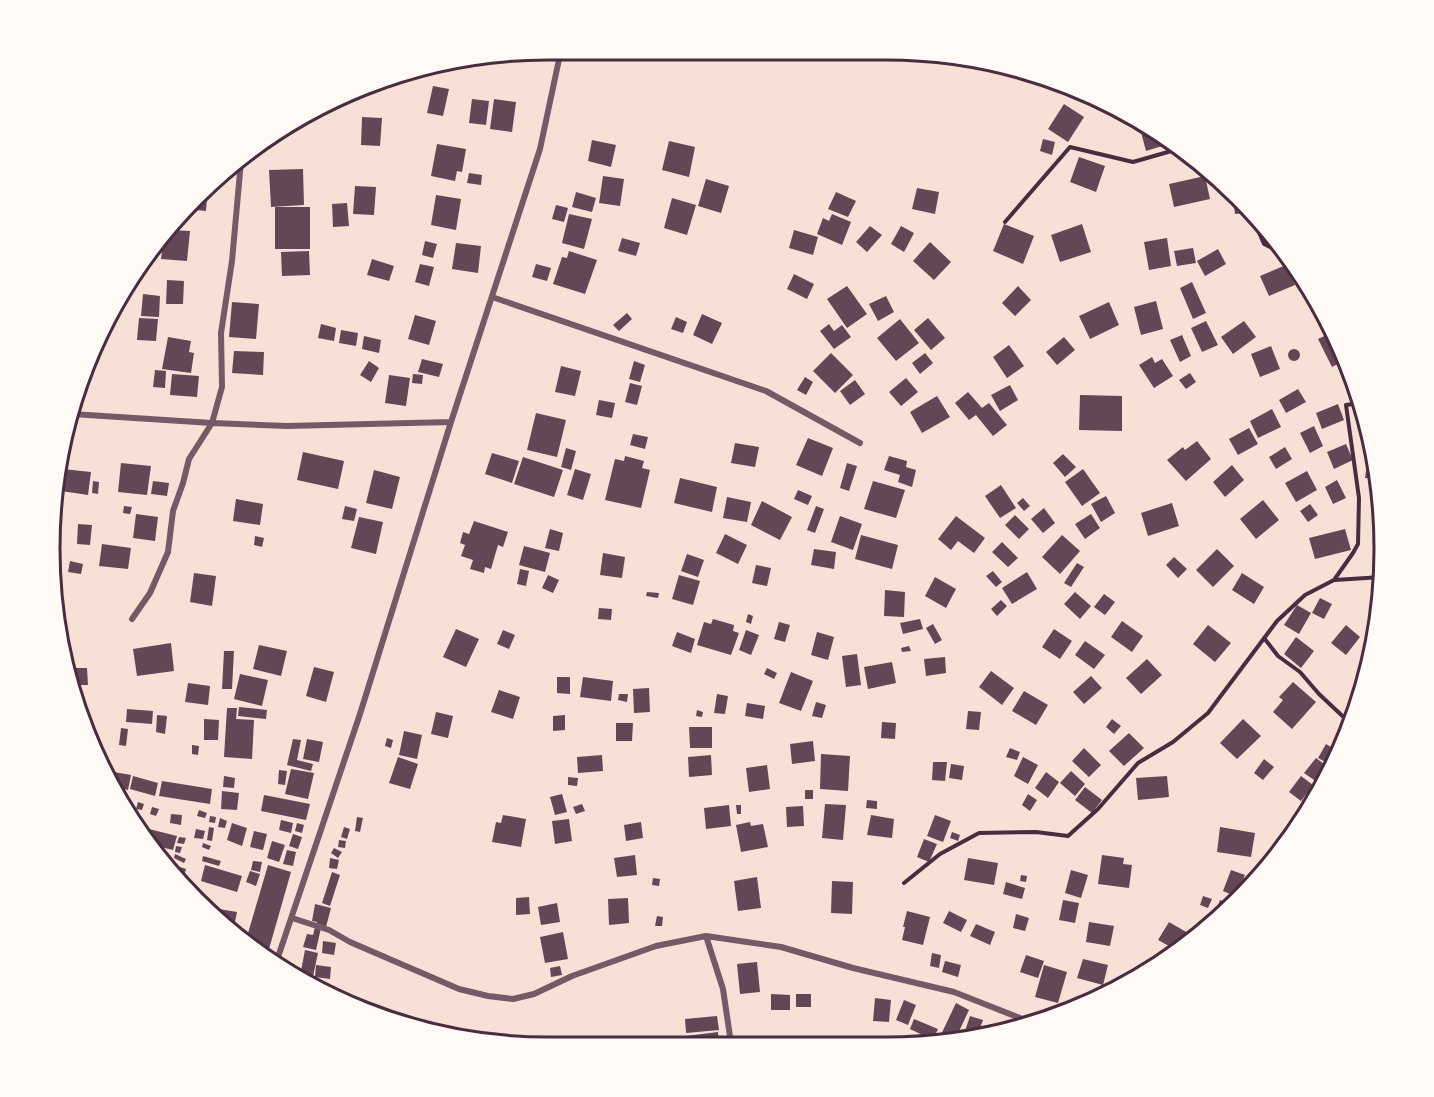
<svg xmlns="http://www.w3.org/2000/svg" width="1434" height="1097" font-family="'PT Sans Narrow',sans-serif">
<style>
.building{fill:#644757}
.lines{fill:none;stroke-linecap:round;stroke-linejoin:round}
.path{stroke:#4a2c40;stroke-width:4}
.minor{stroke:#755966;stroke-width:6}
.rim{fill:none;stroke:#4a2c40;stroke-width:3}
</style>
<rect width="100%" height="100%" fill="#f7e1d7"/>
<!-- building -->
<path class="building" d="M417,67L416,78L396,76L412,70Z
M433,86L449,89L443,116L427,113Z
M472,99L489,101L486,125L469,123Z
M494,99L516,102L512,132L490,129Z
M1064,104L1084,117L1068,142L1048,129Z
M362,117L382,118L380,146L361,145Z
M1138,121L1159,134L1162,146L1146,151Z
M1043,139L1055,142L1052,155L1040,151Z
M592,140L616,145L611,167L588,161Z
M669,141L695,147L689,177L662,170Z
M437,144L466,149L462,172L457,171L455,181L431,176Z
M1079,157L1105,166L1096,192L1070,182Z
M303,169L304,205L271,207L269,170Z
M469,173L482,175L481,185L467,183Z
M603,176L624,179L620,206L599,203Z
M1205,176L1210,199L1174,207L1169,184Z
M706,179L729,186L721,213L698,206Z
M208,186L206,211L186,209L195,196Z
M355,186L376,187L374,215L353,214Z
M917,188L939,192L935,214L912,209Z
M576,192L596,198L592,212L572,207Z
M836,192L856,201L848,217L828,209Z
M436,195L461,199L456,230L431,225Z
M672,198L696,205L687,235L664,228Z
M1233,199L1246,213L1235,214Z
M347,203L349,226L333,227L332,204Z
M556,205L568,208L564,222L552,219Z
M275,207H310V249H275Z
M569,214L592,219L584,249L562,243Z
M832,214L851,222L842,245L817,234L823,218L829,221Z
M1004,224L1034,236L1023,264L993,251Z
M1082,224L1091,252L1060,262L1051,235Z
M870,226L882,235L867,252L856,242Z
M901,226L914,233L904,252L891,244Z
M171,230L190,231L187,261L161,259L163,242Z
M794,230L818,237L813,255L789,248Z
M622,238L640,243L636,256L618,251Z
M1167,238L1171,266L1149,270L1144,242Z
M425,241L437,244L433,258L422,255Z
M930,242L951,262L934,280L913,261Z
M456,243L481,246L478,273L452,269Z
M1193,248L1196,263L1177,266L1174,251Z
M1218,249L1226,264L1205,276L1197,261Z
M309,251L310,275L282,276L281,252Z
M569,251L597,260L585,294L553,284L562,257L567,258Z
M372,259L394,266L389,281L367,275Z
M420,264L434,267L429,286L415,282Z
M536,264L551,268L547,281L532,277Z
M1286,265L1295,285L1269,296L1260,276Z
M794,274L814,284L807,299L787,289Z
M167,280L184,281L183,304H166Z
M1192,282L1206,313L1193,319L1180,288Z
M847,286L867,314L847,328L827,299Z
M1018,286L1031,300L1015,316L1002,303Z
M143,294L160,296L159,317L141,316Z
M886,296L894,312L878,321L869,304Z
M1156,301L1163,329L1141,335L1134,307Z
M232,302L259,304L256,339L229,337Z
M1109,302L1119,325L1090,339L1079,316Z
M627,313L632,319L619,331L613,325Z
M702,314L722,323L712,344L693,335Z
M415,315L436,321L429,345L408,339Z
M676,317L687,322L683,333L671,329Z
M139,318L158,319L156,341L137,340Z
M928,318L945,338L931,350L914,330Z
M900,319L919,343L896,361L877,338Z
M1206,321L1218,345L1202,352L1191,328Z
M1244,321L1256,337L1233,354L1221,337Z
M321,324L336,328L334,341L318,338Z
M829,324L834,331L842,325L851,337L834,349L820,331Z
M341,330L358,333L356,346L339,343Z
M1333,332L1347,359L1332,367L1318,339Z
M1182,335L1191,356L1180,362L1170,340Z
M364,336L381,340L379,353L362,349Z
M168,337L191,341L189,352L194,353L191,373L162,369Z
M1064,337L1075,350L1057,365L1046,352Z
M1009,345L1024,366L1007,378L993,357Z
M1271,346L1280,369L1260,377L1251,354Z
M1288 355a6 6 0 1 1 12 0a6 6 0 1 1-12 0Z
M234,351L264,352L263,375L232,373Z
M831,353L853,375L835,393L813,371Z
M925,353L933,363L920,374L912,363Z
M1152,357L1155,363L1162,359L1173,376L1154,388L1139,365Z
M422,359L443,364L439,377L418,372Z
M369,361L379,368L371,382L360,375Z
M634,361L645,365L640,382L629,379Z
M561,366L581,371L575,396L555,392Z
M155,370L166,371L165,388L153,387Z
M1190,373L1196,382L1186,389L1179,380Z
M172,374L199,376L197,397L170,395Z
M413,374L423,375L422,384L412,383Z
M389,375L410,378L406,406L385,403Z
M805,377L813,382L806,395L797,390Z
M906,378L918,392L901,406L889,392Z
M855,380L865,394L850,405L840,391Z
M630,383L642,386L637,405L625,402Z
M1010,385L1018,400L1000,411L991,395Z
M1298,389L1306,402L1286,413L1279,400Z
M968,392L982,408L989,403L1007,425L993,436L976,415L969,420L955,403Z
M1080,395L1122,396V431L1079,430Z
M937,396L950,417L922,433L910,412Z
M599,400L615,403L612,418L596,415Z
M1338,404L1344,420L1322,429L1316,413Z
M1272,409L1281,427L1258,438L1250,421Z
M536,413L566,420L557,457L527,450Z
M1314,426L1323,446L1310,453L1300,433Z
M1249,428L1258,444L1238,455L1229,439Z
M633,434L648,437L645,449L630,445Z
M808,438L833,448L822,476L796,465Z
M1197,441L1211,459L1186,481L1167,460L1183,447L1185,450Z
M735,443L759,447L755,467L731,463Z
M1346,444L1353,460L1334,469L1327,452Z
M1285,447L1292,459L1276,469L1269,457Z
M566,448L576,451L571,470L561,467Z
M303,452L344,461L338,489L297,480Z
M492,453L519,461L512,483L485,474Z
M1063,454L1076,467L1065,477L1053,463Z
M625,456L644,461L642,468L650,470L641,508L605,500L615,459L624,461Z
M889,456L907,461L906,467L916,470L912,487L898,482L900,475L884,470Z
M523,457L563,470L554,497L514,484Z
M121,463L151,466L147,495L118,492Z
M847,463L857,466L849,491L840,488Z
M1367,463L1376,464L1378,479L1365,478Z
M1232,465L1244,480L1225,497L1213,482Z
M63,469L91,472L88,495L61,491Z
M575,469L591,474L583,500L567,495Z
M1083,469L1100,493L1082,506L1065,482Z
M374,470L400,477L392,509L366,503Z
M1307,471L1317,490L1296,502L1285,483Z
M680,478L717,487L712,512L674,503Z
M1337,480L1346,498L1333,504L1325,487Z
M93,481L99,482L98,494L92,493Z
M153,481L169,483L167,496L151,494Z
M873,481L905,490L896,518L864,509Z
M1001,485L1016,508L1000,518L985,496Z
M798,490L812,496L808,505L794,499Z
M1106,496L1115,513L1101,522L1091,504Z
M727,497L751,502L747,522L723,518Z
M1023,498L1030,506L1024,511L1017,503Z
M236,499L263,504L260,525L233,521Z
M1263,500L1279,520L1256,539L1240,519Z
M762,501L792,517L780,540L751,525Z
M1172,503L1179,526L1148,536L1141,513Z
M1310,504L1318,515L1308,522L1300,511Z
M124,506L132,507L130,514L123,513Z
M345,506L357,509L354,521L342,519Z
M816,506L824,509L815,533L807,530Z
M1044,508L1055,523L1043,533L1031,519Z
M1374,512L1381,513L1383,530L1372,529Z
M136,514L158,517L155,541L133,538Z
M1091,514L1100,528L1085,539L1075,524Z
M1015,515L1029,529L1019,539L1005,525Z
M840,516L862,524L853,550L831,542Z
M956,516L985,538L974,553L958,541L951,550L938,539Z
M359,517L383,522L376,554L351,548Z
M474,521L508,532L503,547L498,545L491,569L485,567L484,573L470,569L473,560L461,556L465,545L460,543L463,532L469,534Z
M78,524L92,525L90,545L77,544Z
M550,529L563,533L559,551L545,548Z
M1345,529L1351,550L1315,559L1309,538Z
M1375,531L1383,532L1384,543L1374,542Z
M725,534L747,545L738,564L716,553Z
M861,535L898,545L892,569L855,559Z
M1062,535L1080,551L1060,574L1042,557Z
M255,536L264,538L262,547L254,545Z
M1002,542L1018,558L1008,567L992,552Z
M102,544L131,548L128,569L99,566Z
M524,546L550,553L545,572L519,565Z
M814,549L836,552L834,569L811,565Z
M1217,549L1234,566L1213,587L1196,570Z
M603,553L625,557L622,578L600,575Z
M687,554L704,560L698,577L681,571Z
M1174,557L1187,569L1178,578L1166,565Z
M70,561L83,564L81,574L68,572Z
M1077,563L1084,567L1071,587L1064,583Z
M756,565L771,568L767,586L752,583Z
M520,569L529,571L526,586L517,584Z
M993,571L1002,582L996,587L986,576Z
M1027,572L1037,589L1012,604L1002,588Z
M194,573L216,576L212,606L190,602Z
M1242,573L1264,587L1254,604L1232,590Z
M548,575L559,580L553,593L542,588Z
M679,575L700,581L693,605L672,599Z
M935,577L956,589L946,608L925,596Z
M885,590L905,592L904,617L884,616Z
M647,592L659,593L658,598L646,596Z
M1075,592L1091,606L1080,619L1064,604Z
M1104,594L1115,602L1105,615L1094,607Z
M1320,598L1332,604L1324,619L1312,613Z
M1001,600L1007,606L997,616L991,609Z
M1297,605L1311,613L1299,634L1284,625Z
M599,608L612,609L611,620L598,619Z
M748,614L753,616L751,624L746,622Z
M713,619L734,625L733,631L739,633L731,655L697,645L704,622L711,624Z
M920,619L923,629L903,634L900,623Z
M1122,621L1143,636L1132,652L1111,637Z
M779,622L790,625L785,642L774,639Z
M933,624L942,640L935,644L926,628Z
M1208,625L1231,643L1215,662L1193,644Z
M1346,625L1360,637L1346,655L1331,643Z
M456,629L479,639L466,667L443,657Z
M1054,629L1072,641L1060,659L1042,647Z
M503,630L515,635L509,649L497,644Z
M746,630L759,635L751,655L739,650Z
M677,632L695,639L691,653L672,646Z
M817,632L834,637L828,660L811,655Z
M1296,637L1314,651L1301,668L1284,654Z
M1085,641L1105,655L1094,669L1075,655Z
M171,643L174,671L137,676L133,649Z
M259,645L287,651L281,676L253,669Z
M909,646L911,651L902,652L901,648Z
M224,651H234L232,689H222Z
M857,654L861,685L846,687L842,656Z
M945,657L946,673L926,676L924,659Z
M1147,659L1162,675L1141,694L1126,678Z
M892,662L896,683L868,689L864,667Z
M314,667L334,672L326,702L306,696Z
M76,668H87L88,685H76Z
M767,668L777,673L774,679L764,674Z
M991,671L1014,688L1002,705L979,687Z
M791,672L813,681L801,711L779,703Z
M240,674L268,680L262,706L234,699Z
M1091,676L1102,688L1084,704L1073,692Z
M557,677H570V694L557,693Z
M583,677L613,681L611,701L580,697Z
M1293,682L1316,702L1292,729L1273,712L1283,700L1279,697Z
M188,683L210,686L208,705L185,702Z
M649,688L650,712L634,713L633,689Z
M499,690L520,697L513,719L491,712Z
M1024,691L1048,705L1036,725L1012,711Z
M619,694H628L627,702L618,700Z
M717,694L728,696L725,714L714,713Z
M816,702L826,705L822,718L812,716Z
M747,703L765,706L763,719L745,716Z
M239,707L267,710L266,719L238,716Z
M227,708H237L236,719L254,720L252,759L224,757Z
M127,709L153,711L152,724L126,722Z
M697,710L703,712L702,717L696,716Z
M968,711L981,712L979,730L966,729Z
M436,712L453,716L448,738L431,734Z
M157,715L167,716L165,734L156,732Z
M565,715V730L553,731V716Z
M204,719L219,720L218,740H204Z
M1112,719L1121,726L1114,734L1106,727Z
M1243,719L1261,736L1237,759L1220,743Z
M882,722L896,723L895,739L881,738Z
M616,723H633L632,741H616Z
M689,727H712V748H690Z
M121,728L128,729L126,746L119,745Z
M404,731L422,735L417,759L399,755Z
M1340,732L1347,736L1340,750L1332,745Z
M1129,733L1144,748L1124,766L1109,751Z
M387,738L393,740L391,748L385,746Z
M293,739L301,740L297,760L313,764L311,771L287,765Z
M307,739L323,742L319,762L303,759Z
M813,741L815,761L792,764L790,744Z
M1326,744L1336,750L1329,764L1318,758Z
M192,745L199,746L198,755L192,754Z
M1010,748L1020,752L1017,760L1006,757Z
M1084,748L1101,765L1089,777L1072,761Z
M821,754L850,756L848,791L820,789Z
M602,755L603,771L578,773L577,757Z
M711,755L712,775L689,777L688,757Z
M398,757L418,764L410,789L389,783Z
M1023,757L1038,765L1028,784L1014,776Z
M1316,758L1328,767L1317,782L1304,773Z
M1264,759L1274,767L1263,780L1254,773Z
M933,762H947L945,781L932,780Z
M951,764L964,766L962,780L949,778Z
M767,765L770,789L749,792L746,768Z
M291,769L314,773L308,799L285,794Z
M279,770L287,771L285,785L278,784Z
M1071,771L1085,784L1075,796L1060,783Z
M114,772L131,775L128,790L115,787L112,783Z
M1046,772L1059,782L1048,798L1035,788Z
M133,776L158,783L155,796L130,789Z
M224,776L235,778L234,788L223,787Z
M1167,776L1169,797L1138,800L1136,778Z
M1301,776L1313,785L1301,801L1289,792Z
M568,777L578,778L577,786L568,785Z
M162,781L212,789L210,804L159,796Z
M1085,787L1102,800L1092,813L1075,800Z
M805,790H813V799H805Z
M222,791L239,793L237,810L221,809Z
M562,794L567,812L555,815L550,797Z
M1028,794L1037,800L1030,811L1022,805Z
M264,795L310,804L306,820L261,811Z
M867,800L877,801V809L866,808Z
M138,802L144,804L142,810L136,809Z
M582,804L585,811L576,814L573,807Z
M825,804L846,805L843,840L822,838Z
M729,805L731,826L706,829L704,808Z
M736,805H741V814H737Z
M803,806L804,826L787,827L786,807Z
M152,807L159,809L156,816L150,814Z
M199,810L207,813L205,818L197,816Z
M171,814L182,815L181,825L170,823Z
M503,815L526,819L521,847L492,842L496,822L501,823Z
M871,815L894,819L892,838L867,835Z
M935,815L951,821L943,842L927,836Z
M210,816L216,817L215,823L209,822Z
M357,817L363,818L360,832L355,831Z
M220,818L227,821L225,828L218,827Z
M569,819L572,841L555,844L552,821Z
M281,820L293,823L291,833L279,830Z
M641,822L643,838L626,841L624,825Z
M750,822L751,826L763,824L768,847L741,852L736,825Z
M232,823L247,828L242,846L227,840Z
M297,823L304,825L302,833L295,831Z
M209,827L214,828L212,841L207,840Z
M344,827L350,829L347,839L341,837Z
M1220,827L1255,833L1251,857L1217,852Z
M149,829L177,836L173,850L148,844L146,841Z
M196,829L205,831L203,839L194,838Z
M254,831L267,834L263,850L250,847Z
M952,832L960,835L958,841L950,838Z
M293,834L302,837L298,849L289,846Z
M179,837L186,838L184,844L177,843Z
M924,839L937,844L929,862L917,857Z
M339,840L346,841L345,848L338,847Z
M272,841L285,845L279,862L267,858Z
M203,843L211,846L209,850L202,847Z
M176,846L182,847L180,853L175,852Z
M334,848L342,852L338,858L331,853Z
M287,850L296,852L293,866L283,864Z
M159,854L169,856V860L161,859Z
M175,854L186,859L184,863L174,858Z
M635,855L637,875L617,877L614,858Z
M1102,855L1124,858L1123,864L1132,865L1129,888L1098,884Z
M203,856L221,861L219,866L202,861Z
M330,858L339,860L337,869L329,868Z
M968,858L998,863L994,885L964,880Z
M253,861L262,862L260,872L251,870Z
M205,865L242,876L237,892L201,881Z
M268,865L291,872L267,956L246,940Z
M177,866L186,869L185,873L175,871Z
M1071,870L1088,875L1081,898L1065,893Z
M1231,870L1245,875L1237,897L1223,891Z
M250,871L260,874L256,886L246,882Z
M332,872L340,875L330,906L322,903Z
M1021,875L1027,876L1026,882L1020,881Z
M757,877L761,908L738,911L734,881Z
M653,878L660,879L659,886L652,885Z
M832,881L853,882L852,914L831,913Z
M1006,882L1025,888L1022,899L1003,894Z
M1203,896L1212,899L1208,908L1200,905Z
M529,897L530,914L516,915V898Z
M628,898L629,923L609,925L608,899Z
M1063,900L1079,903L1075,923L1059,920Z
M1220,900L1234,905L1211,924Z
M557,903L560,922L541,925L538,907Z
M315,904L331,908L326,927L316,925L317,922L312,921Z
M219,909L237,912L235,922L218,918Z
M907,911L930,917L923,945L902,940L905,927H903Z
M949,911L967,920L961,932L943,923Z
M1016,914L1029,918L1025,931L1013,928Z
M657,916L663,917L662,926H655Z
M1089,922L1114,926L1110,946L1086,942Z
M1169,922L1188,933L1178,951L1158,940Z
M976,924L995,932L990,945L970,936Z
M231,926L243,930L241,936L230,928Z
M315,927L321,928L316,950L303,947L307,934L313,935Z
M563,932L568,959L545,963L540,937Z
M323,941L336,943L334,955L322,953Z
M305,950L318,953L311,986L299,981Z
M932,953L941,955L939,968L930,966Z
M1026,955L1044,961L1038,978L1020,972Z
M1083,959L1108,965L1103,985L1077,978Z
M945,961L961,965L958,977L942,972Z
M757,962L760,992L740,994L737,964Z
M316,965L331,967L330,979L315,977Z
M1044,965L1067,972L1058,1003L1035,997Z
M560,966L562,975L551,977L550,968Z
M1104,986L1116,988L1102,996Z
M771,994L790,995V1010H771Z
M796,994H811V1007H796Z
M875,998L891,1000L889,1022L873,1021Z
M904,1000L916,1005L908,1025L896,1020Z
M956,1003L969,1010L954,1042L937,1043Z
M717,1016L719,1030L686,1033L685,1019Z
M970,1016L983,1020L977,1036L962,1040Z
M914,1019L938,1029L933,1040L910,1029Z
M718,1032L719,1043H687L686,1036Z
M647,1038L648,1043H634V1041Z
M543,1039L544,1043H531V1041Z
M603,1039V1043H572V1040Z"/>
<g class="lines">
<!-- path -->
<path class="path" d="M1005,222L1070,147L1133,162L1182,148
M1259,227L1258,230L1264,244L1284,254
M1335,580L1382,577
M1264,638L1278,656L1300,672L1319,694L1351,724
M904,883L940,854L979,833L1036,832L1068,836L1098,809L1138,763L1173,742L1208,713L1277,621L1305,595L1334,580L1353,553L1358,544L1359,498L1346,405L1360,403"/>
<!-- minor -->
<path class="minor" d="M492,297L766,391L860,443
M72,414L212,423L287,426L451,422
M132,619L150,593L168,552L173,511L183,483L189,459L212,423L222,387L221,333L232,261L241,161
M292,918L329,930L350,942L459,989L488,996L513,999L534,994L572,976L656,946L706,936L781,947L853,968L954,992L1030,1022
M706,936L723,989L731,1043
M276,963L360,714L451,422L540,149L561,50"/>
</g>
<!-- crop -->
<path d="M0 0H1434V1097H0ZM548 60H886A488 488 0 0 1 1374 548V549A488 488 0 0 1 886 1037H548A488 488 0 0 1 60 549V548A488 488 0 0 1 548 60Z" fill="#fffaf5" fill-rule="evenodd"/>
<path class="rim" d="M548 60H886A488 488 0 0 1 1374 548V549A488 488 0 0 1 886 1037H548A488 488 0 0 1 60 549V548A488 488 0 0 1 548 60Z"/>
</svg>
